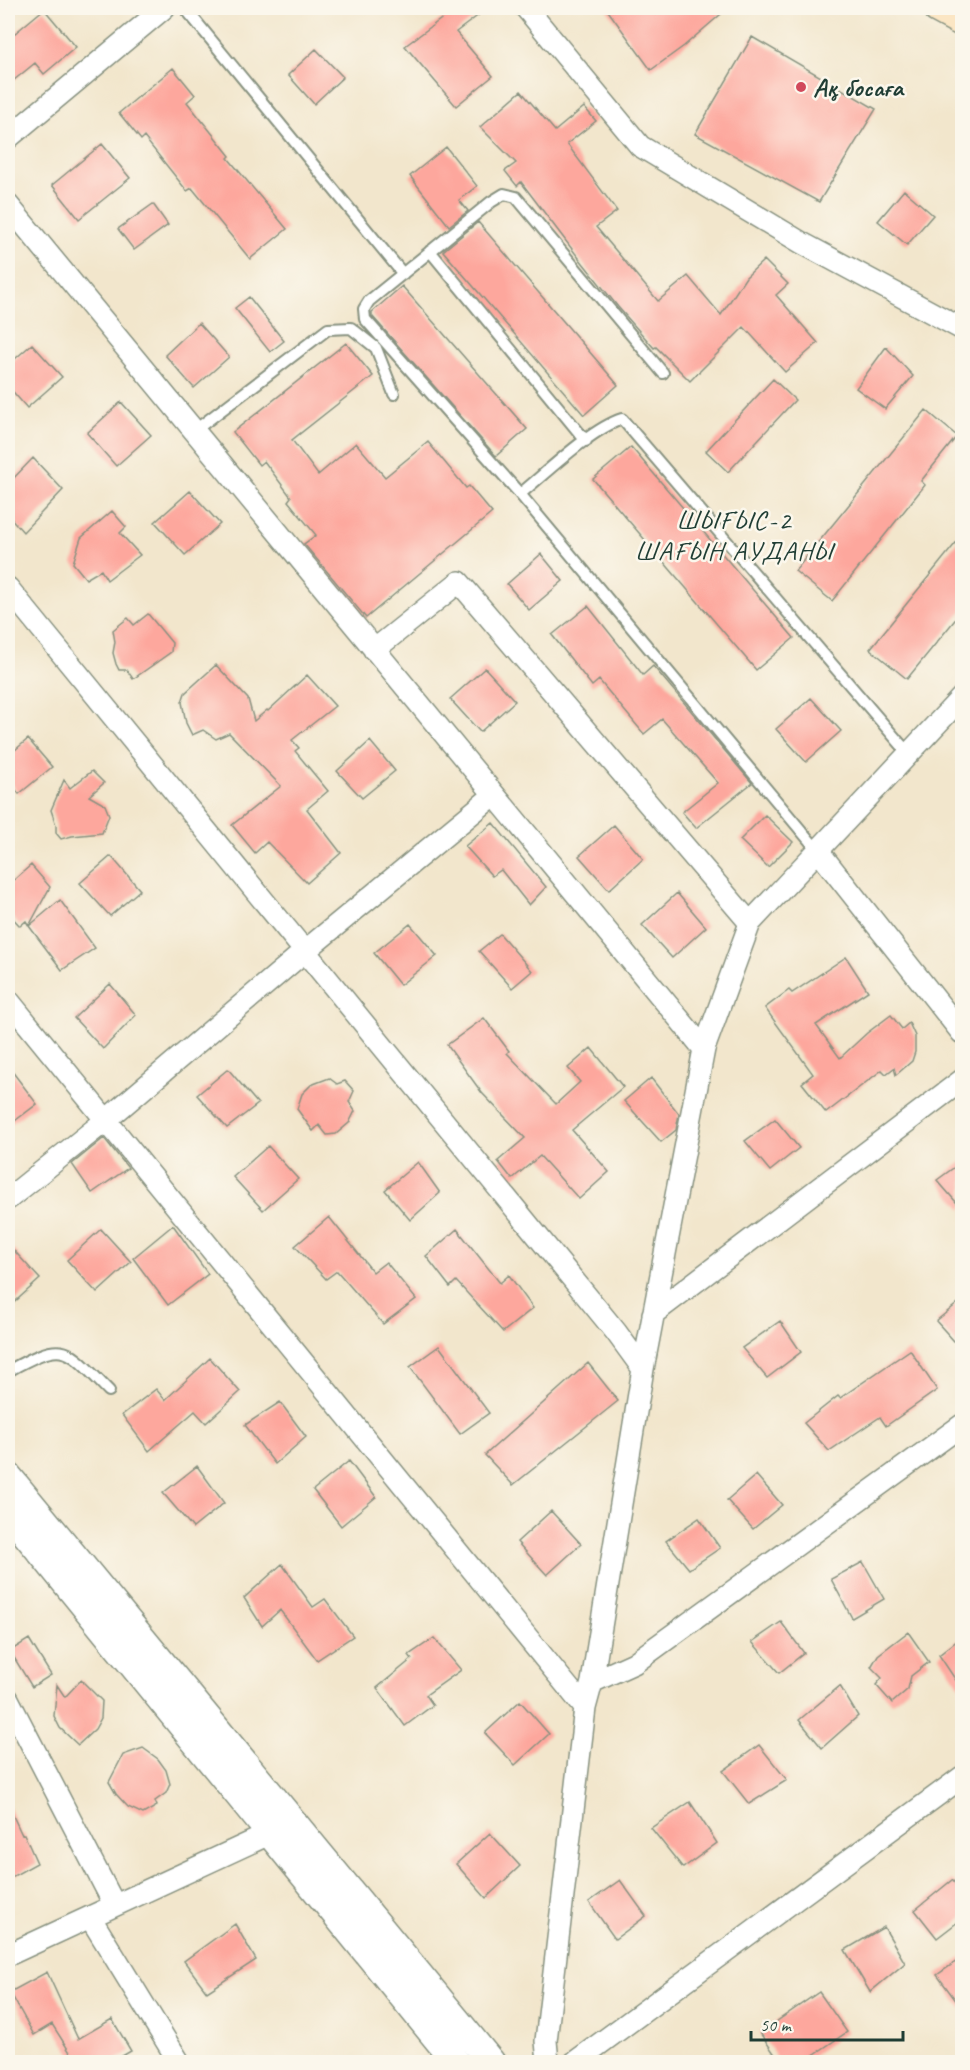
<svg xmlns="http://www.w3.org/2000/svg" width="970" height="2070" font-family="Caveat,sans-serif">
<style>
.building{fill:#fda79d}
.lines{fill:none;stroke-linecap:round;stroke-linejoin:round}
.service-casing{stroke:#889280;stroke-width:14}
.minor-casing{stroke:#889280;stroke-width:24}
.tertiary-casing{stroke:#889280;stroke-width:30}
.secondary-casing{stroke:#889280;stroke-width:33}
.service{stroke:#fff;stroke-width:10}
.minor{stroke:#fff;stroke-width:21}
.tertiary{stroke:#fff;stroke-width:27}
.secondary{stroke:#fbe6c4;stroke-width:30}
.poi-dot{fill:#d1495b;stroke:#fbf7ec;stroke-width:2}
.labels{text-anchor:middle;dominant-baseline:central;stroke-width:5;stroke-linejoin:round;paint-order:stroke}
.poi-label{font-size:26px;font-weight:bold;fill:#1f3d34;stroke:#fbf7ec;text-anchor:start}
.neighbourhood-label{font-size:27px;letter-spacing:1.5px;fill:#1f3d34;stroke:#fbf7ec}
</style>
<rect width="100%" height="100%" fill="#fbf7ec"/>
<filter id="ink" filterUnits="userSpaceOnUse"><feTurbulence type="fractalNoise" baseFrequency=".0167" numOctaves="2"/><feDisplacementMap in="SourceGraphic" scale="12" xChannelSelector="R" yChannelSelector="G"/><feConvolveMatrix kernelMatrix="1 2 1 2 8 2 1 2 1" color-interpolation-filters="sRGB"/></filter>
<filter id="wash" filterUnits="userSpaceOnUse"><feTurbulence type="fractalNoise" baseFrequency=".008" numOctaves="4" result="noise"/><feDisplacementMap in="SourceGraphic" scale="24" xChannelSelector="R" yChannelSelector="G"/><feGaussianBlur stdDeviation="1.35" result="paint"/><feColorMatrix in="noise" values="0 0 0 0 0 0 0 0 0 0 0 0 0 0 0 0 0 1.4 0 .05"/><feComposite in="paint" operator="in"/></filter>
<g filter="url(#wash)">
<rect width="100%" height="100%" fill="#f2e6cc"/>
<g id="blocks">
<!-- building -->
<path class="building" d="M456,8H488L456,32L493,76L456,106L405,46Z
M606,8H728L684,46L651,70Z
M44,9L76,47L44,74L35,63L8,85V39Z
M752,37L876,109L819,202L695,134Z
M316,49L343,77L314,104L288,75Z
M173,68L195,95L187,102L230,156L228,158L287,229L250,259L192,188L187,191L144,137L141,140L119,113Z
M521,91L555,131L584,107L596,121L567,144L617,211L596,227L658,301L688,276L721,315L746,277L764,260L788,284L776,295L818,343L785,372L744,327L690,381L656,347L654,348L618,307L575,253L521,182L517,186L505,171L516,163L480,127Z
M102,144L130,178L79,219L52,185Z
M446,147L477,186L459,200L468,211L449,226L410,176Z
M904,190L933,215L907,245L878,221Z
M153,204L168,225L134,250L118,229Z
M478,222L618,385L584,415L443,251Z
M402,286L527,429L496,456L372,316V312Z
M249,297L284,341L270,352L235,308Z
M199,323L229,357L194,388L165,355Z
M346,343L373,376L292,440L318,475L356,443L385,477L428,442L466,488L469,486L492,513L366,618L304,544L316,535L288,501L291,497L264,461L259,465L233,432Z
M32,344L62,377L27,408L8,386V365Z
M886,347L913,376L885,409L856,388Z
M773,379L795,400L728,472L706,451Z
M121,402L151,435L116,466L87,433Z
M926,410L957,436L921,481L925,485L832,601L795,571Z
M631,447L794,638L756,670L593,479Z
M33,458L63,490L23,532L8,515V484Z
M190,491L220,524L185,555L155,522Z
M112,511L126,527L120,533L140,555L107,580L101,570L86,579L73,563L81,538Z
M963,534V610L907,679L870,649Z
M541,554L563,581L529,610L507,584Z
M588,606L643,675L653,666L752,783L696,828L682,812L718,783L662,719L644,734L599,680L592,686L552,635Z
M148,614L172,643L171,652L133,679L127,670H119L116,664L113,653L115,642L113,630L128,618L134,625Z
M216,665L248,699L254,721L267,710L268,711L307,675L335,706L292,740L299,748L295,751L328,791L307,809L341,853L307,883L267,842L255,853L232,825L281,786L229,733L216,739L203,730L192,735L186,723L182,702L185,693Z
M485,668L515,701L480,732L450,699Z
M811,698L841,731L806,762L776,729Z
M28,739L52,767L19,794L8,780V756Z
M370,741L395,771L362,798L337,771Z
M92,771L104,783L89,796L105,805L109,815L102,833L72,836L61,839L56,833V825L51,810L64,780L70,788Z
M765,815L793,842L768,867L740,840Z
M493,823L546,887L529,905L501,870L492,876L465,846Z
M614,825L643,859L609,890L579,856Z
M111,856L140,890L110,916L80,883Z
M31,865L50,887L29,926L26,921L20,926L8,913V885Z
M677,893L706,927L672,958L642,925Z
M60,900L95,948L62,970L29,926Z
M410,924L437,956L400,985L374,953Z
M500,934L532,971L512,988L479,951Z
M846,957L868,991L816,1025L840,1058L867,1033L891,1015L902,1029L909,1023L915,1036V1052L912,1061L896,1075L894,1068L886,1074L882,1070L826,1113L802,1083L813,1074L765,1008L789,990L792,993Z
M110,984L136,1015L103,1049L74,1018Z
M484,1018L509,1051L507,1053L556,1104L580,1082L568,1068L591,1048L623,1087L572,1130L609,1172L579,1199L540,1156L512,1179L498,1161L525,1138L482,1093L447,1045Z
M8,1066L37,1104L8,1126Z
M228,1069L258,1104L227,1128L197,1095Z
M329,1078L337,1084L345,1081L354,1091L349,1102L355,1111L349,1123L336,1134L327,1135L319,1125L313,1131L297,1109L302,1094L311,1085Z
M651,1078L679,1114L676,1130L661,1142L624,1101Z
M775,1119L799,1148L770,1171L745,1141Z
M104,1138L128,1168L92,1193L72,1164Z
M268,1146L298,1179L263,1210L233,1177Z
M963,1161V1210L937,1180Z
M418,1162L440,1193L410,1220L385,1190Z
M329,1217L373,1272L386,1262L416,1299L383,1324L337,1271L326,1279L295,1246Z
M173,1225L208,1274L168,1305L133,1258Z
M101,1229L131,1262L97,1293L67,1260Z
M457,1229L500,1283L509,1275L533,1308L503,1332L456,1281L450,1287L426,1256Z
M8,1244L40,1279L8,1308Z
M963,1299V1351L936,1321Z
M780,1321L801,1352L767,1378L742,1348Z
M439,1346L489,1413L460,1434L410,1367Z
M910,1350L937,1390L886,1426L880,1417L829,1451L804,1423L838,1396L840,1398Z
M210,1358L240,1392L206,1423L195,1411L149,1451L122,1415L156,1389L165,1400Z
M588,1363L618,1401L513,1485L485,1455Z
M280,1402L306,1437L275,1464L245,1425Z
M349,1461L376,1497L341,1526L313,1490Z
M197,1466L224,1503L193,1528L163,1493Z
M756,1475L782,1505L753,1529L727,1500Z
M551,1511L581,1544L547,1575L517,1542Z
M699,1518L720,1548L689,1569L666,1541Z
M863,1562L884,1599L852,1618L831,1579Z
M282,1564L313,1607L325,1599L353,1636L317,1660L280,1610L262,1626L244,1598Z
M781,1622L804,1653L779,1673L752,1642Z
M908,1632L929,1662L911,1676L908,1689L892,1703L876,1685L882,1678L871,1667L878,1655Z
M963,1636V1691L939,1655Z
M434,1638L461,1670L426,1695L433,1705L405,1726L377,1688L412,1659L409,1655Z
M29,1639L51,1675L32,1687L10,1651Z
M81,1680L102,1701L101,1718L95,1729L78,1745L60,1728L54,1716L57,1685L65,1697Z
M840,1686L858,1716L822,1748L799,1720Z
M520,1701L549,1734L515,1765L485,1733Z
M759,1745L787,1780L749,1804L723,1771Z
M143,1748L158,1759L166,1770L170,1784L166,1793L155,1801L157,1806L143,1814L128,1807L116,1794L109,1782L123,1755Z
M690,1802L717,1843L683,1868L651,1828Z
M8,1805L22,1835L24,1834L37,1863L8,1879Z
M490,1833L520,1866L486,1898L456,1864Z
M620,1880L646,1916L615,1939L589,1902Z
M952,1880L963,1892V1918L937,1938L915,1910Z
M235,1924L256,1960L207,1992L184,1961Z
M884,1927L905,1963L870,1992L845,1950Z
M963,1957V2010L937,1975Z
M47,1972L78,2039L112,2019L131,2051L112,2062H76L52,2024L34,2035L10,1992Z
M819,1992L847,2032L803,2062H780L760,2033Z"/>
</g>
</g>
<g filter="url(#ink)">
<use href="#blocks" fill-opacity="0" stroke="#889280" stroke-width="1.5"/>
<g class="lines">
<defs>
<path id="service" d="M185,8L403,274
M430,251L586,441
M194,431L328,329L351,328L376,348L394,394
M520,494L365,319L364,309L369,301L491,202L504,194L516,197L663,373
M819,852L520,494C547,472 591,429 622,419L909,754
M8,1371C66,1339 65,1346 109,1391"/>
<path id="minor" d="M526,8L640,146L802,243L962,329
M8,138L164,8
M8,205L704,1049
M8,588L616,1332L643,1369
M374,650L459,582L750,923
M819,852L962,1033
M8,1000L585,1708
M8,1199L105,1121L305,951L494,795
M653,1314L962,1080
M592,1682L634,1663L962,1425
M8,1699L114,1904
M90,1917L179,2062
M8,1955L282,1828
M548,2062L546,2041L585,1708L592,1682L643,1369L704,1049L750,923L962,697
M575,2062L962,1777"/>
<path id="tertiary" d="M8,1476L491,2062
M8,1512L456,2062"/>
<path id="secondary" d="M938,8L962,21"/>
</defs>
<!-- service casing -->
<use href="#service" class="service-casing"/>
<!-- minor casing -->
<use href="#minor" class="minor-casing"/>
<!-- tertiary casing -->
<use href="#tertiary" class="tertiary-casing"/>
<!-- secondary casing -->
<use href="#secondary" class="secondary-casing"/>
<!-- service -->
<use href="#service" class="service"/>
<!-- minor -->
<use href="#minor" class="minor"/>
<!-- tertiary -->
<use href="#tertiary" class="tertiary"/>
<!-- secondary -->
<use href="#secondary" class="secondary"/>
</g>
</g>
<!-- markers -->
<circle class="poi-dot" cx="801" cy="87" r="6"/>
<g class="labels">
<!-- poi labels -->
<g class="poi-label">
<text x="813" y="87">Ақ босаға</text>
</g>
<!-- neighbourhood labels -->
<g class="neighbourhood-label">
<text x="734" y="520">ШЫҒЫС-2<tspan x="734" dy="31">ШАҒЫН АУДАНЫ</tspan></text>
</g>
</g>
<!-- margin -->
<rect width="970" height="2070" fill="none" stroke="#fbf7ec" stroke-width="30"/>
<!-- scale -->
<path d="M751 2031v9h152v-9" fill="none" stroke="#1f3d34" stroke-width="3"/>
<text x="760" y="2031" font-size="18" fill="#1f3d34" stroke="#fbf7ec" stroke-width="4.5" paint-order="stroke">50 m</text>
</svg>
